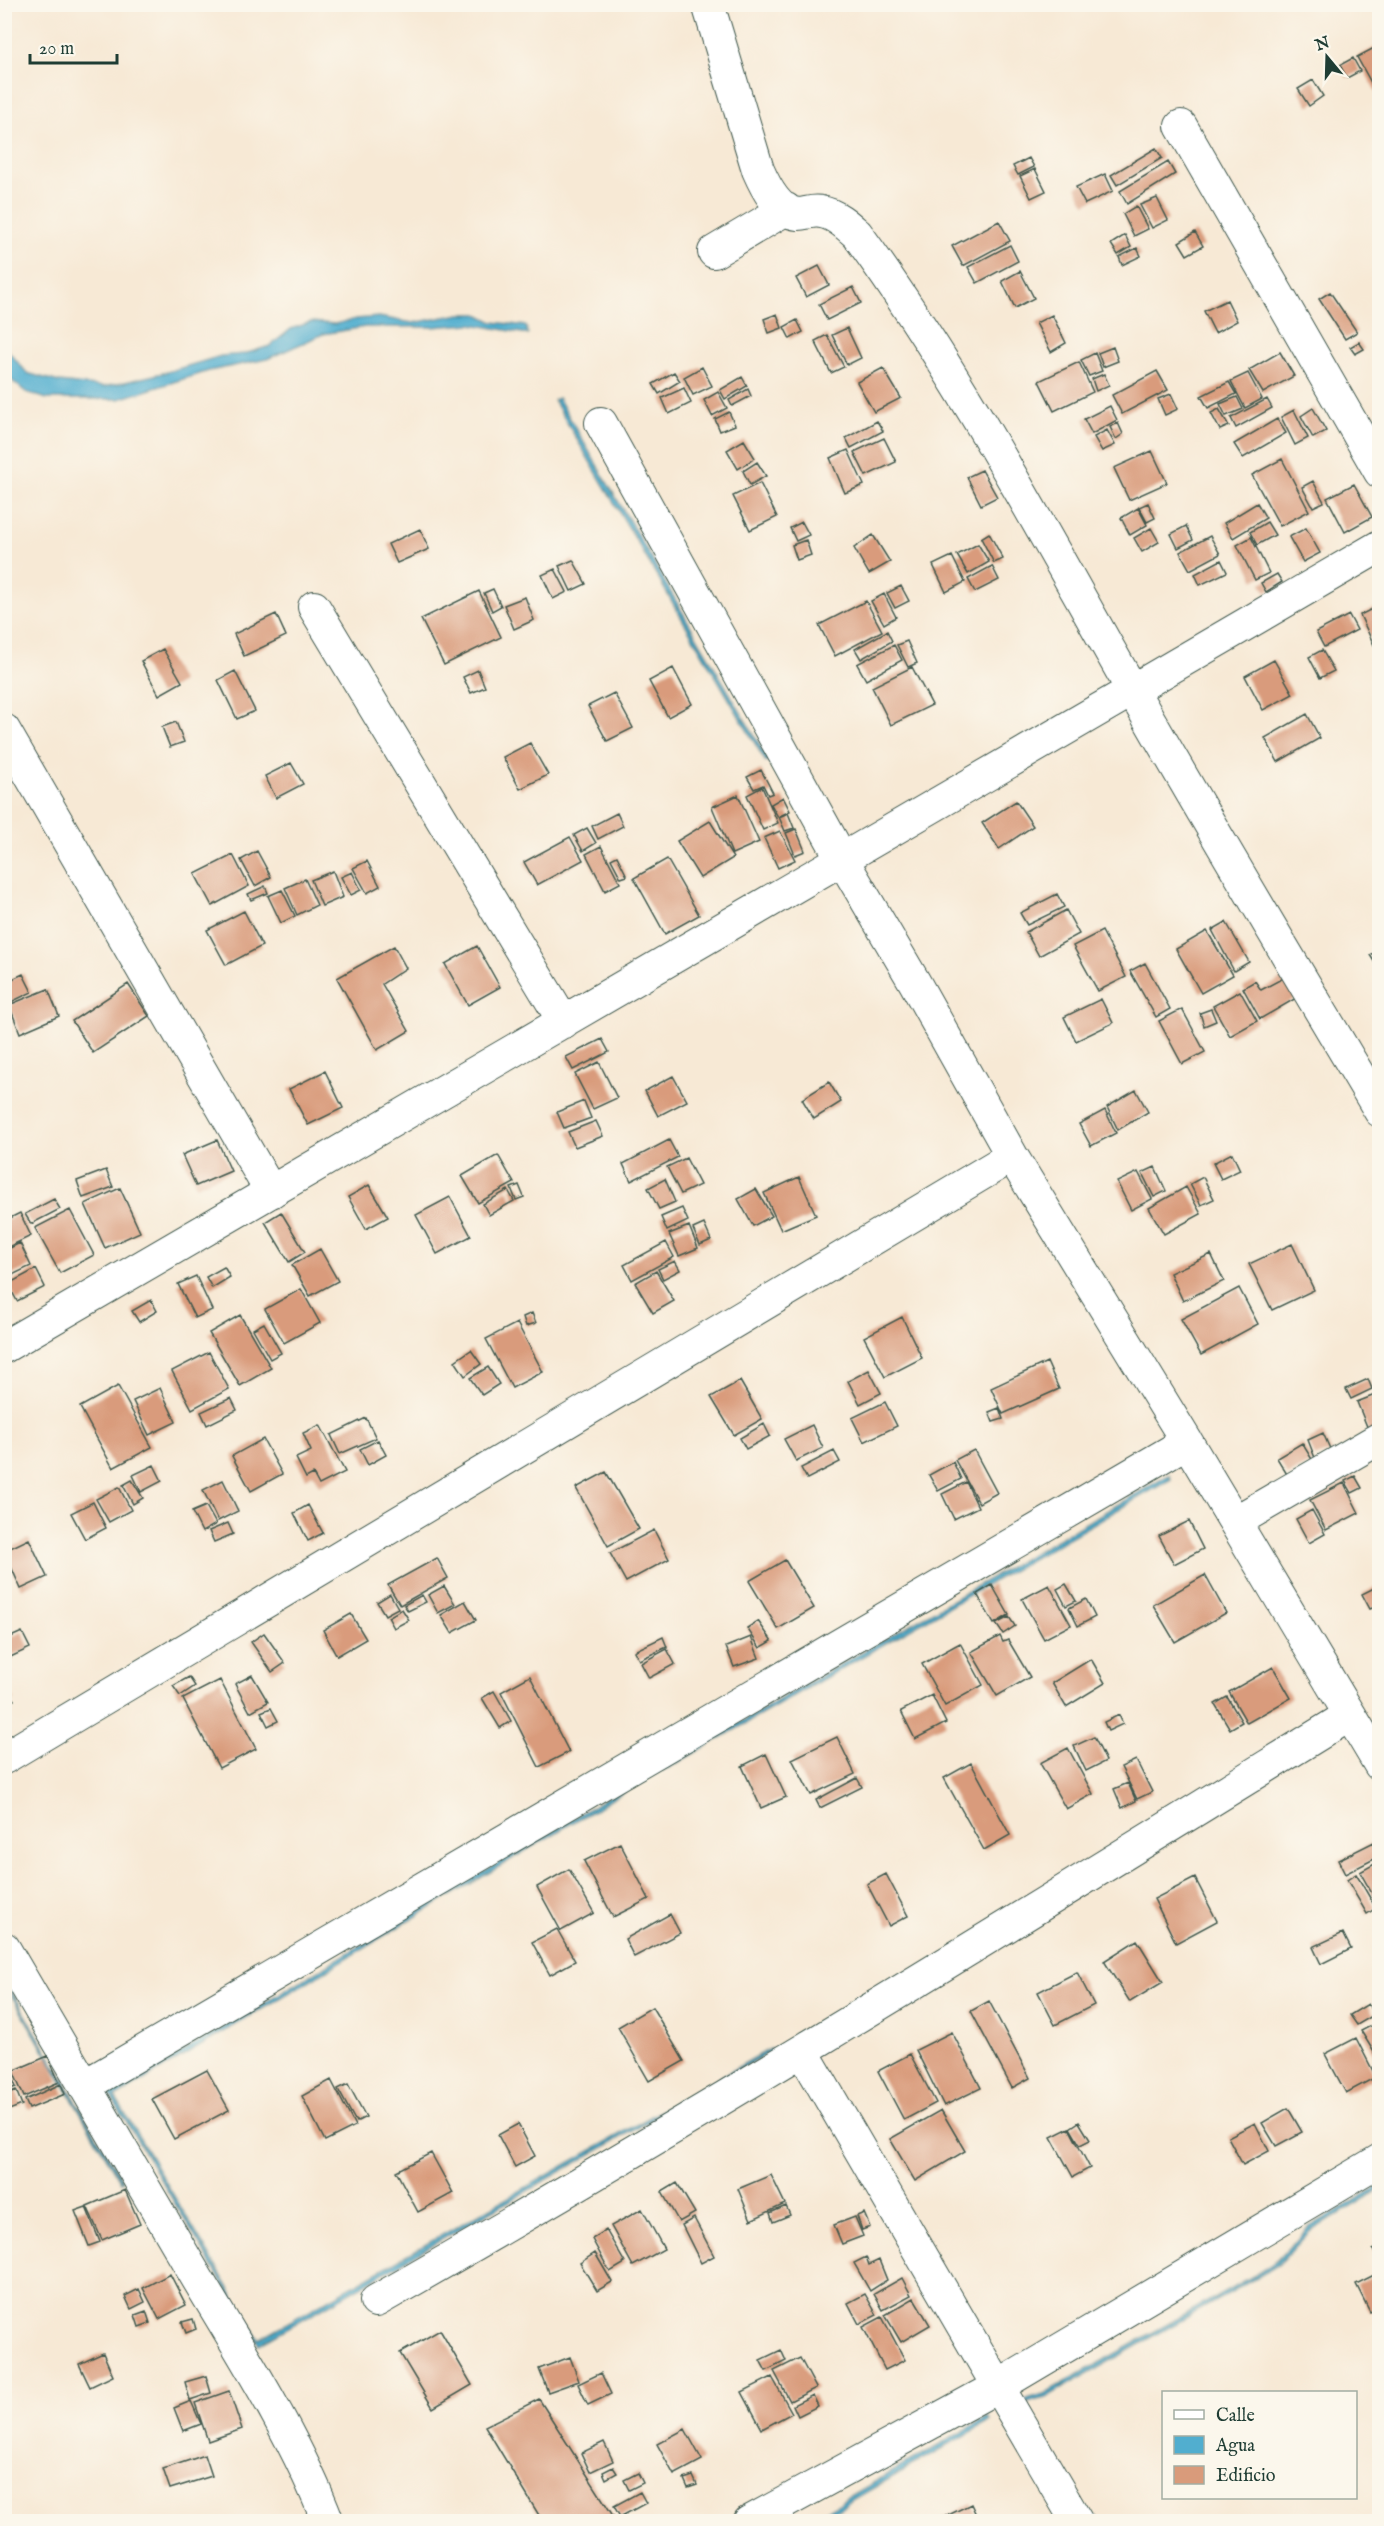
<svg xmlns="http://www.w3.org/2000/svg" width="1384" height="2526" font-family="'IM FELL English',serif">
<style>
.water{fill:#51aecf;stroke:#387682;stroke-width:1.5}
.building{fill:#d99b7b}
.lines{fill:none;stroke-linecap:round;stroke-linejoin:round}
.minor-casing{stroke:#3f574c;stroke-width:34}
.minor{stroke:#fff;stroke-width:32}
</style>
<rect width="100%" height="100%" fill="#fbf7ec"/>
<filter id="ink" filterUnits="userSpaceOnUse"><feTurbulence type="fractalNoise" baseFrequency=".0167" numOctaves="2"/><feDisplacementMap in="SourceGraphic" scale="12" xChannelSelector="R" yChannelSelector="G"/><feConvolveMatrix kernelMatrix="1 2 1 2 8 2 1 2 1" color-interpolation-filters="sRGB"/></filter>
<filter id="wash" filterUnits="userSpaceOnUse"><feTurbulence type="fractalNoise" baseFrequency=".008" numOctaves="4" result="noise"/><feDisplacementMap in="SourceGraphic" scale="24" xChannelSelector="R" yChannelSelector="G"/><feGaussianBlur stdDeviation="1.35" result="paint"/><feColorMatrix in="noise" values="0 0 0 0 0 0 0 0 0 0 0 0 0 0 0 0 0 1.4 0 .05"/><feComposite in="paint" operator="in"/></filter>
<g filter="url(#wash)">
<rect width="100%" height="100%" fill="#f7e9d5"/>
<!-- water -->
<path class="water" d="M460,314H478L493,322L526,326L528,334L471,324L432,327H365L323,334L267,359L209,371L119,399H47L26,392L5,375V347L27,373L59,382L104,387L167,372L221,356L244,354L270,346L291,329L311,322L335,324L356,319L379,317L413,323Z
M558,398L769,761L766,762L554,400Z
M1169,1475L1171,1479L663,1771L661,1768Z
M623,1788L625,1791L115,2097L259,2339L770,2049L772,2051L259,2344L109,2093L112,2091L114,2093Z
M4,1978L123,2181L121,2182L5,1984Z
M1379,2186V2190L1309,2232L1279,2264L1259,2276L1045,2398L1023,2403L1022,2400L1044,2394L1255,2275L1277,2261L1308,2228Z
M988,2417L990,2421L816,2521H807Z"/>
<g id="blocks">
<!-- building -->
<path class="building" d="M1376,47L1380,53V99L1357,57Z
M1353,58L1360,71L1347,78L1340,65Z
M1313,80L1323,96L1309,106L1298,89Z
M1156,148L1162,158L1117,185L1111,175Z
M1029,158L1034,167L1018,175L1013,166Z
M1168,162L1175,174L1127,204L1120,191Z
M1035,169L1046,191L1031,198L1020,176Z
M1105,174L1113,191L1085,204L1076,187Z
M1157,198L1168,220L1152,228L1140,205Z
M1136,206L1148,229L1134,236L1123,214Z
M999,221L1010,241L963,266L952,246Z
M1195,232L1203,246L1187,255L1179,242Z
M1125,235L1131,247L1118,255L1111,244Z
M1010,245L1018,261L977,283L968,267Z
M1137,248L1141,256L1122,265L1119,257Z
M819,266L829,285L806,297L796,278Z
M1020,271L1034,298L1015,308L1002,281Z
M853,287L861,303L827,320L819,304Z
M1330,292L1357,332L1345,339L1319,299Z
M1227,300L1237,321L1215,333L1204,311Z
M777,314L782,328L769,333L764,319Z
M1052,315L1066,343L1051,352L1036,323Z
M797,320L803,332L790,339L784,327Z
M847,328L861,358L847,365L832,335Z
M827,335L844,367L831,373L815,341Z
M1359,342L1364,349L1355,354L1350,347Z
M1113,347L1118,361L1103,367L1098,353Z
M1280,352L1294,376L1263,393L1249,370Z
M1095,353L1102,371L1089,376L1081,360Z
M1079,362L1093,392L1054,411L1039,381Z
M702,367L712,386L693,395L684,377Z
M883,368L901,398L874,412L857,382Z
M1157,371L1168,390L1122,414L1112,395Z
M674,372L680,381L659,394L653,384Z
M1248,373L1262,399L1245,408L1231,381Z
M1104,374L1109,385L1096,391L1092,379Z
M742,377L747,386L725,399L720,390Z
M1229,382L1236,394L1208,408L1201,396Z
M684,388L691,403L669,414L662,398Z
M748,389L751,396L732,406L729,400Z
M718,392L727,408L712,416L704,400Z
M1171,394L1178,409L1165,415L1158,399Z
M1237,397L1243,409L1226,416L1220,404Z
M1267,399L1272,408L1236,428L1231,418Z
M1110,406L1117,420L1092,434L1084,419Z
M1313,408L1326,431L1313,438L1301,416Z
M1219,409L1229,426L1220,430L1211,413Z
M1294,410L1308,438L1295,445L1281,417Z
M729,412L735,425L720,431L715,419Z
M1277,419L1286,433L1243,458L1234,444Z
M877,421L883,431L851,448L846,438Z
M1118,423L1123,434L1116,439L1110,427Z
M1107,430L1115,445L1102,451L1094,437Z
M884,438L896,462L866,476L854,452Z
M744,440L755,458L738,469L727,450Z
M848,450L864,485L845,493L830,458Z
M1152,451L1167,483L1129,500L1114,468Z
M1282,459L1309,511L1280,526L1252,475Z
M757,462L766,476L750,485L743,471Z
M982,470L997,497L981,505L967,477Z
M1313,481L1324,502L1313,507L1302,487Z
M760,483L777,517L750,530L733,496Z
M1354,484L1372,517L1345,532L1327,498Z
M1148,503L1155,518L1147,522L1139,507Z
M1257,503L1266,518L1233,538L1224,523Z
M1138,508L1147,525L1130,535L1121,518Z
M802,522L809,535L796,541L790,528Z
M1267,522L1275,535L1257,545L1250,532Z
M1186,526L1193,540L1178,548L1171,534Z
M1151,528L1159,542L1142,552L1134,538Z
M1306,528L1320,553L1303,562L1289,537Z
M420,529L429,549L397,563L388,544Z
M989,533L1003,559L994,563L981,538Z
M873,535L890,562L869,574L854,548Z
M1210,536L1220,554L1190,570L1180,552Z
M1251,537L1269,573L1255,580L1237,545Z
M806,540L811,555L797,560L792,545Z
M978,544L989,562L968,574L957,555Z
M952,556L965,582L946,592L933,565Z
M573,560L586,584L571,591L559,566Z
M1221,560L1227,572L1200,585L1195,574Z
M992,566L999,580L975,592L968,579Z
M555,569L567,592L553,599L542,575Z
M1277,574L1282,582L1266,592L1261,583Z
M901,586L909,601L895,608L887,593Z
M493,589L501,606L492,611L484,593Z
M479,591L501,637L444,665L421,619Z
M884,594L896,617L884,624L871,601Z
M525,597L534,620L514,629L504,605Z
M866,601L882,631L835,656L819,625Z
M1374,608L1380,620V642L1374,645L1360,615Z
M276,614L286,636L244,656L234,634Z
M1349,615L1357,630L1324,647L1316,632Z
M887,631L892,641L861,659L855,649Z
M907,641L917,663L908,667L897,645Z
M894,645L902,660L866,680L857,664Z
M163,649L182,682L159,695L141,661Z
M1322,650L1334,671L1320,678L1309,657Z
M1274,660L1293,694L1263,710L1245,676Z
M912,667L932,705L891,725L872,687Z
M673,668L692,704L668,717L649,681Z
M478,670L485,687L471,693L463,677Z
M235,671L255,711L237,719L218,680Z
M614,693L633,728L607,741L588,706Z
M1307,714L1320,738L1278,762L1265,738Z
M176,722L184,742L170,747L162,727Z
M530,743L548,775L520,789L503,757Z
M291,763L303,784L276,798L265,776Z
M761,770L773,793L768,795L763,785L754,789L747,777Z
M762,787L778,823L763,830L747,795Z
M738,795L759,842L732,854L712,807Z
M783,797L790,811L778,817L771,804Z
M1016,801L1033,826L999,849L982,823Z
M617,813L623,826L598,839L592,826Z
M788,813L794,828L785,831L779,817Z
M710,821L733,858L700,878L677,841Z
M587,828L596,843L583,851L574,835Z
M796,829L805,851L795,855L786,833Z
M780,831L795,860L778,868L764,838Z
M570,837L583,860L537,885L524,862Z
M601,846L620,883L605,891L586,854Z
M257,851L271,877L255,886L241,860Z
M233,855L249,886L212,906L195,874Z
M617,856L627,876L621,878L611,859Z
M667,859L699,915L665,934L634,878Z
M367,861L380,886L367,893L353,868Z
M333,871L343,897L322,906L311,880Z
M352,872L361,890L351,895L341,877Z
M305,879L317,905L297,915L285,888Z
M265,886L268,893L251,900L248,894Z
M282,890L295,916L281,923L268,896Z
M1057,894L1064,907L1027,925L1020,913Z
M1066,910L1079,934L1039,956L1026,932Z
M244,911L262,946L226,965L207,930Z
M1226,922L1249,962L1234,971L1212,930Z
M1102,931L1126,977L1098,991L1073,946Z
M1207,931L1233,975L1201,993L1176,949Z
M394,946L406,968L382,984L409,1031L377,1050L337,978Z
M477,946L500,987L468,1005L445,964Z
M1380,950V971L1370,955Z
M1145,963L1170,1009L1156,1017L1130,971Z
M23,974L32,992L9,1003L4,994V983Z
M1287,976L1298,997L1260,1019L1243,988L1255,981L1261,990Z
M128,984L149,1016L93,1053L72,1021Z
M48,989L59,1016L20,1033L9,1005Z
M1240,991L1257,1021L1230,1036L1213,1006Z
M1101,999L1113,1023L1076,1041L1064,1017Z
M1182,1009L1205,1052L1182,1064L1159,1021Z
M1211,1009L1216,1021L1204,1026L1200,1013Z
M602,1039L609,1052L573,1070L566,1057Z
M599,1062L617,1098L593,1109L575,1074Z
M325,1071L343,1108L308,1125L289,1089Z
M673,1076L687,1101L658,1116L645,1091Z
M829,1082L841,1102L814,1119L802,1099Z
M1136,1090L1148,1112L1118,1130L1107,1107Z
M584,1101L591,1118L564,1128L557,1112Z
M1105,1110L1116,1133L1091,1146L1079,1124Z
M596,1121L603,1136L575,1147L568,1132Z
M217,1140L231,1171L196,1186L182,1155Z
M669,1140L678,1157L631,1181L623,1164Z
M1232,1153L1240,1170L1221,1179L1213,1163Z
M498,1155L514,1183L478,1203L462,1176Z
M686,1158L700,1185L681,1194L667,1167Z
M1155,1167L1166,1191L1154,1197L1142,1173Z
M106,1170L113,1187L83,1198L77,1181Z
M1138,1172L1152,1199L1131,1210L1117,1182Z
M799,1177L816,1215L781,1230L764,1193Z
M1203,1177L1214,1199L1201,1205L1190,1184Z
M665,1179L675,1202L659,1209L648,1188Z
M369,1185L388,1217L366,1229L348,1197Z
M519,1185L524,1197L516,1200L511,1188Z
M1186,1187L1201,1214L1164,1234L1149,1208Z
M120,1188L140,1232L105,1248L85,1204Z
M756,1189L772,1216L753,1226L738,1199Z
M508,1190L514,1201L489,1215L483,1204Z
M450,1197L471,1236L437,1254L416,1215Z
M54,1199L60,1209L31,1224L25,1214Z
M682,1208L688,1221L667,1231L661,1217Z
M70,1210L94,1255L60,1273L35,1228Z
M281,1212L305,1252L289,1262L265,1222Z
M20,1213L31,1236L4,1249V1221Z
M704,1224L711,1240L700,1245L693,1229Z
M689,1226L698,1248L679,1256L669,1234Z
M666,1242L674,1257L632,1280L624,1265Z
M20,1243L31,1266L4,1279V1251Z
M1292,1244L1314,1290L1272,1310L1249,1264Z
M320,1249L338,1281L310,1296L292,1265Z
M1211,1254L1224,1281L1183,1301L1170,1273Z
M675,1261L680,1270L663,1279L658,1269Z
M224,1267L230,1277L212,1288L206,1277Z
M36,1269L45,1287L17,1301L8,1284Z
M656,1271L674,1301L653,1313L635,1283Z
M196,1276L212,1310L195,1318L178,1284Z
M1239,1288L1258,1324L1201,1355L1181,1319Z
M301,1289L320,1323L284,1343L265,1309Z
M151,1300L157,1311L139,1322L132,1311Z
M532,1313L536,1323L526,1326L523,1317Z
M240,1315L271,1368L240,1386L209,1333Z
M902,1317L922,1358L885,1377L864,1337Z
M264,1323L281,1353L270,1359L253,1329Z
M517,1323L543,1372L512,1388L486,1339Z
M471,1350L481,1364L465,1376L455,1361Z
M209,1352L229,1389L192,1409L172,1371Z
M1047,1362L1059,1389L1003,1414L991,1388Z
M488,1367L499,1384L482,1395L470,1378Z
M869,1370L881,1393L860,1404L848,1381Z
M1368,1379L1372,1389L1351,1399L1346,1389Z
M740,1381L762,1419L734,1435L711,1397Z
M118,1386L152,1447L113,1468L80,1407Z
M160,1388L176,1422L149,1435L133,1401Z
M1375,1395L1380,1405V1430L1370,1434L1357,1402Z
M231,1398L237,1410L207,1425L201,1412Z
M885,1402L897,1426L864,1442L852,1418Z
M999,1408L1003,1419L993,1422L989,1412Z
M366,1418L376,1438L340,1454L331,1435Z
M764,1424L770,1436L746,1449L740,1438Z
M320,1425L345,1472L319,1485L313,1474L306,1478L296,1458L311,1451L303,1433Z
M812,1425L823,1448L796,1461L784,1439Z
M1323,1433L1331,1451L1315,1458L1308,1440Z
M263,1439L282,1474L251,1491L232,1456Z
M378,1440L386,1455L368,1465L360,1449Z
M1302,1443L1313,1461L1288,1476L1277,1458Z
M974,1450L997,1493L979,1503L955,1460Z
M834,1451L840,1462L807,1479L801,1468Z
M953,1462L961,1479L938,1491L929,1475Z
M154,1465L162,1481L141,1492L133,1475Z
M606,1472L639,1529L608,1546L576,1488Z
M1355,1476L1362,1488L1352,1493L1345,1481Z
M132,1480L143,1498L133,1504L123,1485Z
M223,1480L238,1511L218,1521L203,1490Z
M966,1482L978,1507L954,1519L942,1494Z
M1344,1483L1359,1513L1326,1530L1310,1500Z
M119,1487L131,1510L109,1522L96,1499Z
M93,1502L106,1528L85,1539L71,1513Z
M308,1505L323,1533L308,1541L294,1513Z
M206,1506L216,1524L202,1532L192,1512Z
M1312,1510L1325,1534L1309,1543L1296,1519Z
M1189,1521L1203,1549L1174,1564L1159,1536Z
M228,1523L233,1534L214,1542L209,1531Z
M654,1530L669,1559L626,1582L610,1553Z
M29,1539L47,1577L21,1589L4,1551Z
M437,1558L448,1578L400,1605L388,1585Z
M785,1560L814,1608L778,1629L749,1581Z
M1205,1575L1226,1613L1175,1642L1153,1605Z
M1066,1584L1076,1601L1066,1606L1057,1589Z
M992,1585L1009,1615L994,1624L977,1594Z
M1049,1585L1071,1625L1044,1639L1022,1599Z
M1380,1585V1605L1370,1609L1362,1594Z
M444,1586L455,1604L438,1613L428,1595Z
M390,1594L398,1608L385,1615L377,1602Z
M422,1595L426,1602L408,1611L404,1605Z
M1086,1599L1095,1617L1078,1626L1069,1608Z
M465,1601L476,1620L452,1633L441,1615Z
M402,1609L409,1620L394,1628L388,1617Z
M351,1614L366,1639L337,1656L323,1630Z
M1009,1617L1015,1626L1003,1634L996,1624Z
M758,1621L772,1641L760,1648L747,1628Z
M22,1632L30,1648L4,1660V1640Z
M264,1633L285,1663L272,1672L251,1642Z
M1000,1636L1003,1642L1008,1640L1030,1677L997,1696L971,1652Z
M663,1637L667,1647L639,1660L634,1651Z
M751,1637L759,1658L734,1667L726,1647Z
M960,1643L983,1685L945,1706L922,1664Z
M667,1649L675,1664L649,1678L641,1663Z
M1091,1659L1105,1683L1066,1707L1052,1683Z
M1273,1667L1291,1698L1247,1723L1229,1692Z
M252,1675L268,1702L250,1712L235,1684Z
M530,1676L569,1752L539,1767L501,1692Z
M189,1677L195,1686L180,1696L173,1686Z
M220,1680L256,1749L219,1768L183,1699Z
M8,1689L14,1700L4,1705V1691Z
M494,1691L511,1721L500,1728L482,1698Z
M932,1695L946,1723L915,1739L901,1711Z
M1227,1697L1242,1722L1230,1729L1215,1704Z
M271,1708L278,1721L268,1726L261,1712Z
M1119,1715L1123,1724L1108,1731L1104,1722Z
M837,1737L855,1774L811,1795L792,1759Z
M1094,1737L1106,1761L1086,1771L1074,1746Z
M1068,1748L1093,1794L1066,1809L1040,1763Z
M766,1754L786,1797L761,1808L742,1766Z
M1136,1760L1152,1792L1137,1799L1121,1767Z
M971,1763L1010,1835L984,1850L944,1778Z
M857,1778L862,1787L820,1808L816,1800Z
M1128,1783L1136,1801L1122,1808L1114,1789Z
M1380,1839V1856L1345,1874L1338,1860Z
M620,1843L649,1899L613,1917L584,1861Z
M1380,1861V1903L1378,1904L1360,1872Z
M569,1869L594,1913L561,1931L537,1887Z
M886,1874L908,1916L889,1926L867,1884Z
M1356,1874L1376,1908L1367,1914L1347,1880Z
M1195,1878L1217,1921L1176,1943L1154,1899Z
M670,1914L680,1933L634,1957L625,1939Z
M557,1929L575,1961L550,1975L532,1942Z
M1343,1933L1351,1949L1321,1964L1313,1947Z
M1137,1940L1163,1982L1130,2002L1104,1961Z
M1077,1972L1094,2005L1055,2025L1038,1992Z
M1380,1979V1992L1374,1983Z
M989,2001L1030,2078L1012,2088L971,2011Z
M1368,2004L1374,2015L1357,2025L1350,2015Z
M652,2007L684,2061L649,2081L618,2027Z
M1380,2021V2062L1361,2031Z
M952,2032L981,2088L944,2106L916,2050Z
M1356,2038L1376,2077L1346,2093L1325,2054Z
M910,2054L936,2103L904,2120L878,2071Z
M48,2056L59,2082L24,2097L13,2071Z
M207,2070L229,2110L174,2139L152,2099Z
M11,2075L16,2087L4,2091V2078Z
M331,2080L355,2126L325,2141L302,2096Z
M61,2084L65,2094L29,2109L25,2100Z
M348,2084L366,2117L356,2122L338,2089Z
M16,2090L22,2105L4,2112V2095Z
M1288,2108L1302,2132L1276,2146L1262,2123Z
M941,2110L965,2151L915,2181L890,2139Z
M1079,2122L1090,2140L1080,2145L1070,2128Z
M1255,2123L1269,2151L1243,2165L1228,2137Z
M518,2124L535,2156L515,2167L498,2135Z
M1069,2128L1090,2168L1073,2177L1051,2137Z
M431,2153L453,2193L418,2212L396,2171Z
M771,2175L785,2204L751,2220L738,2189Z
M677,2183L695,2213L679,2222L662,2192Z
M125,2190L140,2224L102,2240L87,2206Z
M786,2206L790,2215L773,2222L770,2213Z
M86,2207L100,2242L89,2246L75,2211Z
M642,2209L664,2249L633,2266L611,2226Z
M864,2213L870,2227L862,2230L857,2216Z
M855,2217L863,2236L842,2244L834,2225Z
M694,2218L714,2256L701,2263L682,2225Z
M606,2230L625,2263L610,2272L592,2239Z
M1380,2246V2262L1373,2250Z
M595,2253L612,2282L597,2291L580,2263Z
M866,2257L869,2265L879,2260L887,2280L870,2291L854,2263Z
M1380,2272V2307L1370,2312L1356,2284Z
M170,2274L186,2305L159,2319L143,2288Z
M902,2278L911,2295L883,2310L874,2294Z
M139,2289L145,2302L131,2309L125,2296Z
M865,2294L877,2315L859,2324L848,2303Z
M914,2298L930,2325L901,2342L885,2315Z
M146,2311L150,2323L139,2327L135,2315Z
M882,2317L905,2360L885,2370L863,2327Z
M193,2319L196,2329L186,2333L182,2322Z
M440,2330L472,2385L433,2408L400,2353Z
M781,2350L786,2361L766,2371L760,2360Z
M103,2353L113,2376L90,2387L79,2364Z
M570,2357L579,2381L548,2392L539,2369Z
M800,2358L816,2388L790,2401L774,2371Z
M601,2373L611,2394L588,2405L578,2384Z
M206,2376L211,2393L190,2400L185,2382Z
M772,2377L792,2413L762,2429L742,2392Z
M229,2391L242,2429L208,2441L195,2403Z
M813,2395L818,2406L798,2416L793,2405Z
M539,2399L617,2522H543L485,2426Z
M191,2401L201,2424L183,2431L174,2408Z
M685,2429L702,2460L674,2475L657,2444Z
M604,2442L613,2461L590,2472L581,2453Z
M205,2455L212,2476L170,2489L163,2469Z
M613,2467L617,2473L606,2479L603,2472Z
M638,2473L643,2483L629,2490L624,2480Z
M693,2476L697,2485L688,2488L684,2479Z
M640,2492L646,2503L620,2517L614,2506Z
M971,2504L979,2521L939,2522L938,2520Z"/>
</g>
</g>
<g filter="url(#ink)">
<use href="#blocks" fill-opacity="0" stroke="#3f574c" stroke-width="1.5"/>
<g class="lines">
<defs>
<path id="minor" d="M708,4L758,170C765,186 777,212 798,214C806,214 813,210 821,212C835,214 847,225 857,234C961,377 1043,533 1130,686C1211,829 1296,969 1380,1111
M1181,126L1380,472
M714,252L786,209
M601,423L842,859L915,983L1012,1156L1187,1442L1380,1765
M314,607L564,1022
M4,730L271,1192
M4,1347L1380,546
M1235,1522L1380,1438
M4,1758L1012,1156
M4,1948C68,2058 133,2168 197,2278C243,2355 296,2438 328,2522
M803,2052L1077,2522
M84,2086L1187,1442
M376,2301C705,2114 1027,1914 1350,1715
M749,2522L997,2387L1380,2160"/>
</defs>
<!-- minor casing -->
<use href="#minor" class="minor-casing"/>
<!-- minor -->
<use href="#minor" class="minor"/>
</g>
</g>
<!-- margin -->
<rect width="1384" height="2526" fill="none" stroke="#fbf7ec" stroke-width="24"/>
<!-- legend -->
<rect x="1162" y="2391" width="195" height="108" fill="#fbf7ec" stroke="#a3ada2" stroke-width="1.5"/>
<rect x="1174" y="2410" width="30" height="9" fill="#ffffff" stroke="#a3ada2" stroke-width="1.5"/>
<text x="1216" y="2421" font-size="18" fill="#1f3d34">Calle</text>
<rect x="1174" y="2436" width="30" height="18" fill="#51aecf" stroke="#a3ada2" stroke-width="1.5"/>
<text x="1216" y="2451" font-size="18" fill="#1f3d34">Agua</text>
<rect x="1174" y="2466" width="30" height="18" fill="#d99b7b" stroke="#a3ada2" stroke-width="1.5"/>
<text x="1216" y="2481" font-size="18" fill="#1f3d34">Edificio</text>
<!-- north arrow -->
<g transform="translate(1327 57) rotate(341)" stroke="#fbf7ec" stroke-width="4.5" paint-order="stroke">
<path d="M0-4.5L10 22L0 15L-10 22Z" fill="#1f3d34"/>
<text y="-9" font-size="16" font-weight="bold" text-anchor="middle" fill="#1f3d34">N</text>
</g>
<!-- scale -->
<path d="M30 54v9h87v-9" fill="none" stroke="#1f3d34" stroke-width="3"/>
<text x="39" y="54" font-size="18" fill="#1f3d34" stroke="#fbf7ec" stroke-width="4.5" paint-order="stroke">20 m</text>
</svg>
